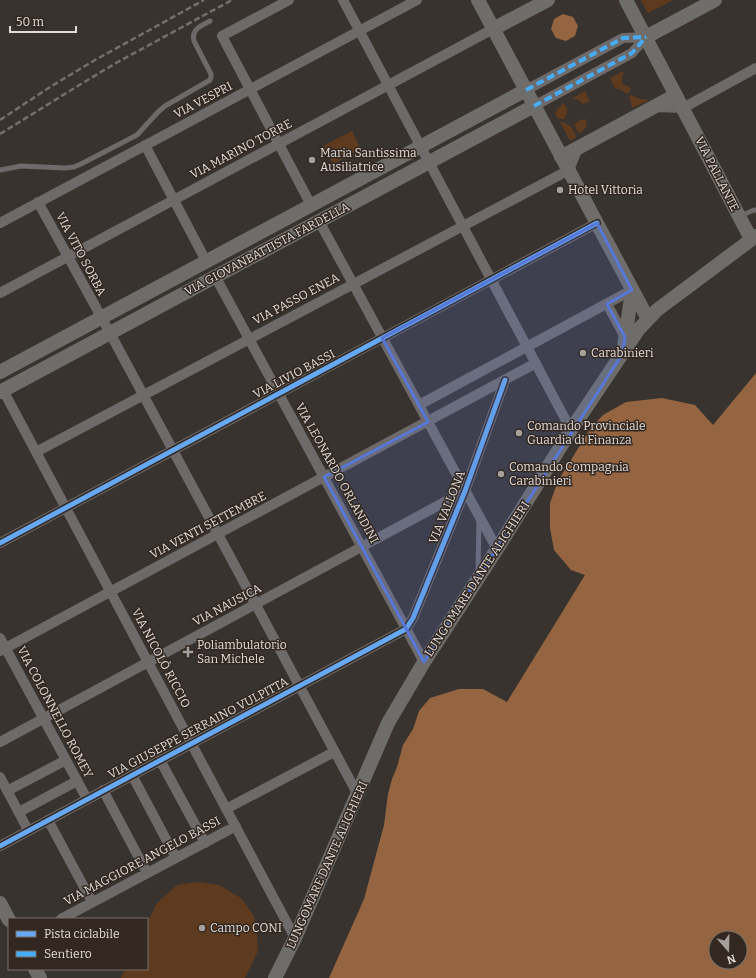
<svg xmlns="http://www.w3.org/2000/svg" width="756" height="978" font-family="Bitter,serif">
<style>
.green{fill:#5e3b1e}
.water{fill:#946540;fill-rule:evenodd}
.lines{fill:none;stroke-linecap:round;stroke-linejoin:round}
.lane{stroke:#6e6a69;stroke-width:5}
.street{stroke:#6e6a69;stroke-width:10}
.secondary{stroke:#6f6d6a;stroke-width:14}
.rail{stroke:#736f6e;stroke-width:2.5;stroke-dasharray:6 3;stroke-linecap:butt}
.quiet{stroke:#46acf6;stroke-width:4;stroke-dasharray:8 4;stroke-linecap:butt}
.cycleway-casing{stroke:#322821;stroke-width:8}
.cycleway{stroke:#66a8f1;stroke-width:5}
.marked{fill:#5878d7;fill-opacity:0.2;stroke:#5878d7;stroke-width:3;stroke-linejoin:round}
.poi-dot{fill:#a6a09c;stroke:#322821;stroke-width:1.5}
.labels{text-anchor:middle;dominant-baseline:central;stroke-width:3;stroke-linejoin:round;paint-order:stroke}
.street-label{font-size:12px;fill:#e1dad6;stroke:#322821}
.poi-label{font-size:12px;fill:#e1dad6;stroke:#322821;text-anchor:start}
</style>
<rect width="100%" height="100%" fill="#38332f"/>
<!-- green -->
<path class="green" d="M641,0H673L648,13Z
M621,72H624L622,77V84L628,86L631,88L630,92L626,94L620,89H615L610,78Z
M585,91L590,101L583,104L579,100L571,99Z
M631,95C637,98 641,100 647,99L648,101L632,108L629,96Z
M564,103C568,110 569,111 564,119H558L555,113L562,104Z
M586,119C588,125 585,131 579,133L574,125L578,122L580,120Z
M560,122C569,122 574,129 576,137L570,141Z
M352,131L361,149L333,164L323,146Z
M198,882L219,885L241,898L254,916L257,933L258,951L245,978H121L125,969H147V923L157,903L177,885Z"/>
<!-- water -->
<path class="water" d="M563,14L573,17L578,26L575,36L566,41L556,38L551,29L554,19Z
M756,373V978H329L364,899L384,825L388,794L392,779L397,767L403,745L413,729L419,711L430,698L459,689H483L507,702L585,575L571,570L554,550L550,528V503L558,481L590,429L603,415L626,402L662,398L695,405L713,425ZM716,938H740V962H716Z"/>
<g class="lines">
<!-- lane -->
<path class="lane" d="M0,170L21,166L65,168L74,167L81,164L137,135L158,112L165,106L210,80L211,77V74L194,41C191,29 201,26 210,21
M740,216L754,210H756
M478,571L479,519"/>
<!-- street -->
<path class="street" d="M289,0L222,36L311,205
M343,0L571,430
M526,90L623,38L646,37
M534,106L632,53L646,37
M654,107L683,108L756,68
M145,145L206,261
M38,202L110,333L358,795
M319,221L497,549
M0,223L417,0
M215,276L424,662
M0,293L493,29
M607,304L625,337
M3,390L295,938
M419,405L632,290
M36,452L569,170L578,148
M0,543L597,223
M0,638L87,799
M0,651L536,363
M0,742L465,491
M160,760L205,843
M132,775L176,858
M0,777L28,830
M103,790L147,873
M7,791L66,760
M226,809L334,752
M19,812L77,781
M48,820L92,902
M0,846L406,629L413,618L465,491L505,380
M61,919L236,826"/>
<!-- secondary -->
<path class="secondary" d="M478,0L648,319
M626,0L751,239
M493,29L548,0
M646,37L715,0
M561,157L676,95
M624,347L632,290
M0,372L526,90
M0,392L534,106
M0,903L9,920
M35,969L40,978
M275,978L295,938L388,723L424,662L497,549L571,430L638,330L657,310L756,236"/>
<!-- rail -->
<path class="rail" d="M0,120L50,87L95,60L204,0
M0,134L81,84L116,63L232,0"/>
<!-- quiet -->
<path class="quiet" d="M526,90L623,38L646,37
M534,106L632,53L646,37"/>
<defs>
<path id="cycleway" d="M0,543L597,223
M0,846L406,629L413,618L465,491L505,380"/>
</defs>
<!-- cycleway casing -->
<use href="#cycleway" class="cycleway-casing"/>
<!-- cycleway -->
<use href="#cycleway" class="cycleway"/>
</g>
<!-- marked area -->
<path class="marked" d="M597,223L632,290L607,304L625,337L623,353L424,662L324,477L428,422L382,338Z"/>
<!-- markers -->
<g class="poi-dot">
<circle cx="312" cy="160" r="4"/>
<circle cx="560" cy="190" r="4"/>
<circle cx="583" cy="353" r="4"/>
<circle cx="519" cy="433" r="4"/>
<circle cx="501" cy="474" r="4"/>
<path d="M186 646h4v4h4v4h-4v4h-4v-4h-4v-4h4z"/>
<circle cx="202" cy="928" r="4"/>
</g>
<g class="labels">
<!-- street labels -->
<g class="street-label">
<text transform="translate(203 100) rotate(-28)">VIA VESPRI</text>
<text transform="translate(241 149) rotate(-28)">VIA MARINO TORRE</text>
<text transform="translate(717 174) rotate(63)">VIA PALLANTE</text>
<text transform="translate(267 249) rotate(-28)">VIA GIOVANBATTISTA FARDELLA</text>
<text transform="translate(81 254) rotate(62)">VIA VITO SORBA</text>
<text transform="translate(296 299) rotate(-28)">VIA PASSO ENEA</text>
<text transform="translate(294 374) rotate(-28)">VIA LIVIO BASSI</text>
<text transform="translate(337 473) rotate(61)">VIA LEONARDO ORLANDINI</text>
<text transform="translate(447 507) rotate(-68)">VIA VALLONA</text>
<text transform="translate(208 525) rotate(-28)">VIA VENTI SETTEMBRE</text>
<text transform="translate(477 579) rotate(-57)">LUNGOMARE DANTE ALIGHIERI</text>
<text transform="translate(227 605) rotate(-28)">VIA NAUSICA</text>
<text transform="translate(161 658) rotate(62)">VIA NICOLÒ RICCIO</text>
<text transform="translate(55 712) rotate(62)">VIA COLONNELLO ROMEY</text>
<text transform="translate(198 728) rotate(-28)">VIA GIUSEPPE SERRAINO VULPITTA</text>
<text transform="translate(142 861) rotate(-28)">VIA MAGGIORE ANGELO BASSI</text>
<text transform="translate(327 865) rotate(-66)">LUNGOMARE DANTE ALIGHIERI</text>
</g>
<!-- poi labels -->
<g class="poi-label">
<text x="320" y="153">Maria Santissima<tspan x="320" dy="14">Ausiliatrice</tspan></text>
<text x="568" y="190">Hotel Vittoria</text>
<text x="591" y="353">Carabinieri</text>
<text x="527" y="426">Comando Provinciale<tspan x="527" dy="14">Guardia di Finanza</tspan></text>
<text x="509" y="467">Comando Compagnia<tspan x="509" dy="14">Carabinieri</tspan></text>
<text x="197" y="645">Poliambulatorio<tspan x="197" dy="14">San Michele</tspan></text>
<text x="210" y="928">Campo CONI</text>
</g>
</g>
<!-- legend -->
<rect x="8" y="918" width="140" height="52" fill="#322821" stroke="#786f69"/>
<rect x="16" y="931" width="20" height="6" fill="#66a8f1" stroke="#786f69"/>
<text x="44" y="938" font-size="12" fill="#e1dad6">Pista ciclabile</text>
<rect x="16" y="951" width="20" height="6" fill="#46acf6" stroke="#786f69"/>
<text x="44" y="958" font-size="12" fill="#e1dad6">Sentiero</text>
<!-- north arrow -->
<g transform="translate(728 950) rotate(160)"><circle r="19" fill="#322821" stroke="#786f69"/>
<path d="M0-3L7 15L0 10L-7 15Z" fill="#a6a09c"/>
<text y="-6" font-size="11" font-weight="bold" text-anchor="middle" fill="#e1dad6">N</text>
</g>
<!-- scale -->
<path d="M10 26v6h66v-6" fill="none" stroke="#e1dad6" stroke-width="2"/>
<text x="16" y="26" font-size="12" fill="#e1dad6" stroke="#322821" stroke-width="3" paint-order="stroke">50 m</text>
</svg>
